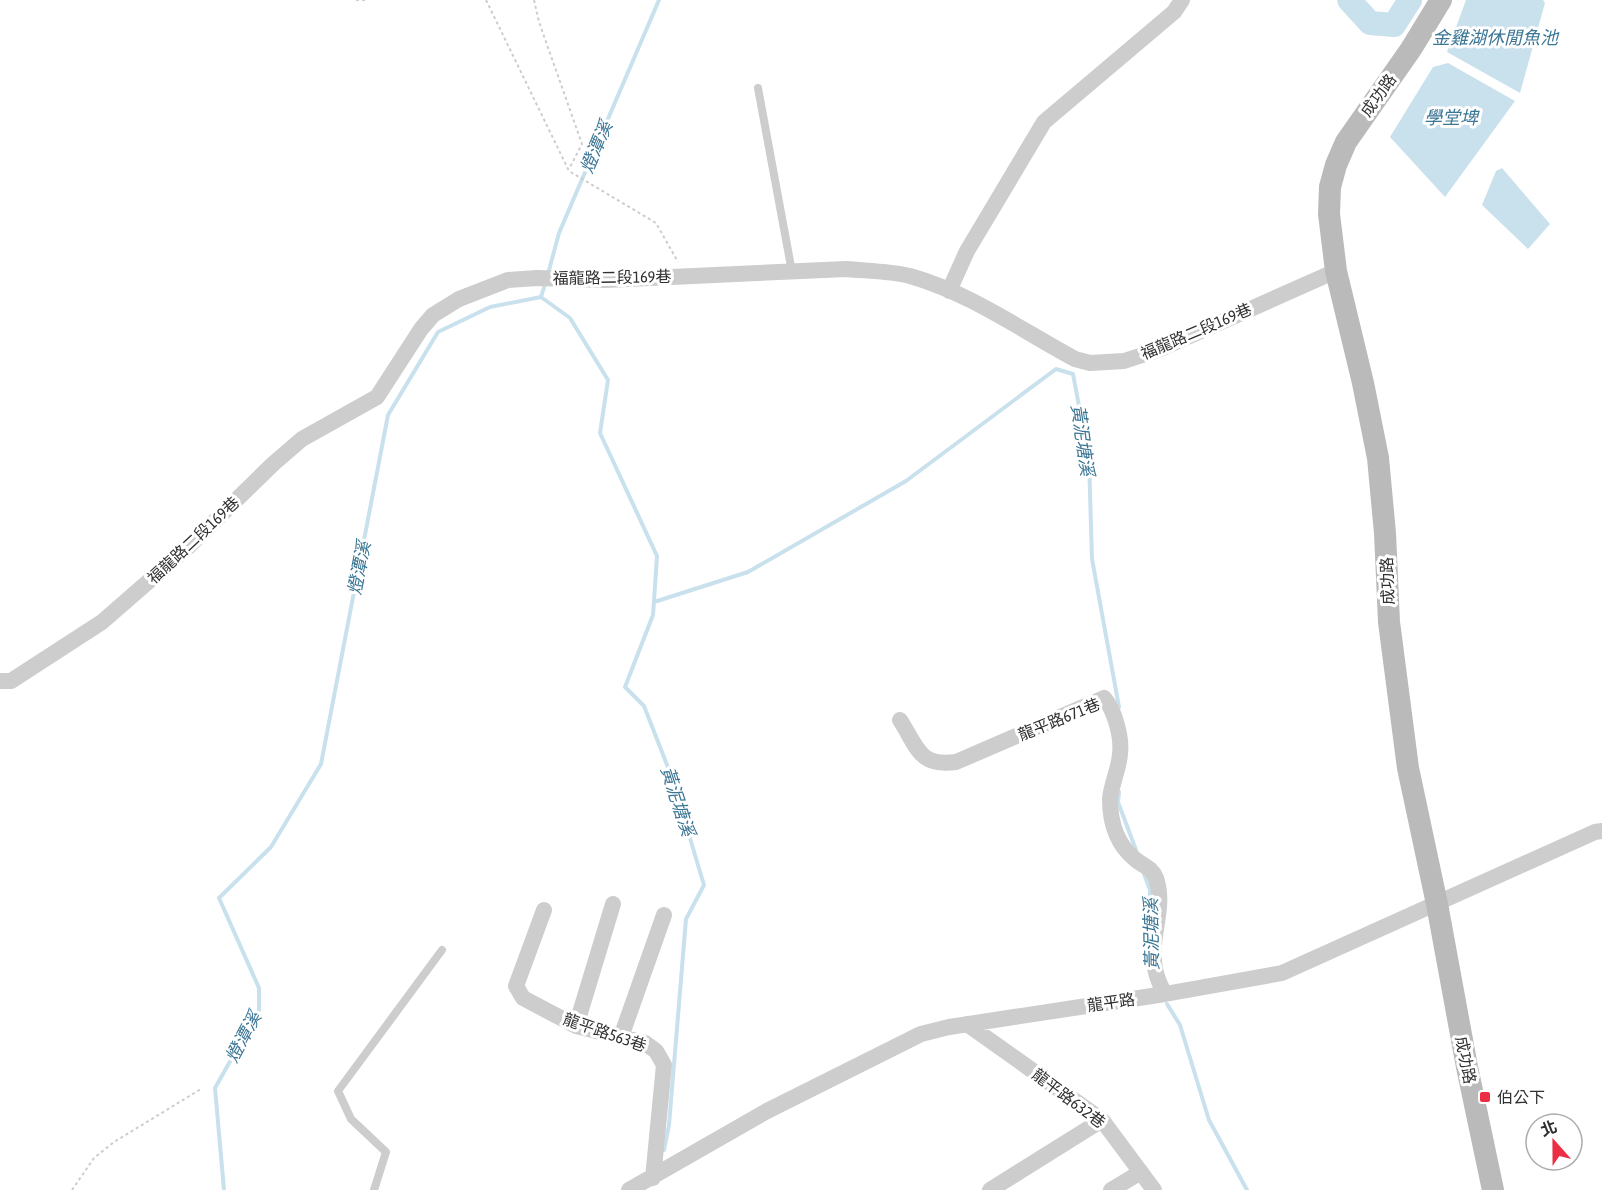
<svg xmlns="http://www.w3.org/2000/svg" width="1602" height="1190" font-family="'Asap Condensed','Noto Sans TC',sans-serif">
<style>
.water{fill:#c9e1ed}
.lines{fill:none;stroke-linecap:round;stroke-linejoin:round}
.stream{stroke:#c9e1ed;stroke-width:4}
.river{stroke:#c9e1ed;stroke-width:24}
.path{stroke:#cdcdcd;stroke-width:2;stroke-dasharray:3 3;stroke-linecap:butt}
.lane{stroke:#cdcdcd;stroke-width:8}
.street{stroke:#cdcdcd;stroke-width:16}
.secondary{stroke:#bababa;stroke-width:22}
.poi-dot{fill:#eb2e44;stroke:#fff;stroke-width:2}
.labels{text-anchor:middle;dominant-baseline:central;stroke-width:6;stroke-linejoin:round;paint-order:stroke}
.street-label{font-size:16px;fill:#303030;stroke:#fff}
.poi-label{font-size:16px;fill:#303030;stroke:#fff;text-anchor:start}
.water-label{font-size:18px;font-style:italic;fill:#3b7695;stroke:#fff}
</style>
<rect width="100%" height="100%" fill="#fff"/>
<!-- water -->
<path class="water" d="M1466,0H1543L1545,3L1520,93L1447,52Z
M1448,63L1515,101L1445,197L1390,137L1433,67Z
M1502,168L1550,224L1528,249L1482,205L1496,171Z"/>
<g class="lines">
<!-- stream -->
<path class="stream" d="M548,274L559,233L659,0
M541,297L570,318L608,380L600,433L657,556L653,615L625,687L644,706L671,775L704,885L686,919L669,1125L664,1150
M654,602L748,572L906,481L1056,369L1073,374L1089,459L1092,559L1119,707
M1119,792L1118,802L1136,850
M1144,874L1150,890L1149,919
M1167,1004L1180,1025L1209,1120L1247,1190
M224,1190L215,1088L259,1010V988L219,898L271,847L321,764L388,415L438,332L490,307L541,297L545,284"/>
<!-- river -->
<path class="river" d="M1349,0L1370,23L1394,25L1410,0"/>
<!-- path -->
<path class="path" d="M356,0H367
M486,0L569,171L656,223L678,262
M534,0L539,22L582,144L569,169
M72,1190L94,1158L114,1142L201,1089"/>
<!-- lane -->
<path class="lane" d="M758,88L792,272
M374,1190L386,1152L351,1119L338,1091L442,950"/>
<!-- street -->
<path class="street" d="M949,291L967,251L1044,122L1174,12L1182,0
M0,681H11L102,622L188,547L273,464L302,439L377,397L421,329L433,315L459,299L508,280L537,278L606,280L846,269C868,271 890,271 910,276C970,293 1021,330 1075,359L1090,363L1124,361L1158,350L1336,271
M900,720C918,748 919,767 956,762L1104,698C1115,710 1122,738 1120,754C1119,769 1111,785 1110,799C1110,823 1117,845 1136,860C1144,866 1152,868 1156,878C1169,917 1138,949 1165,994
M544,910L516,986L523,998L576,1026L645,1043L656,1051L664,1065L653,1178
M967,1024L1102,1120L1154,1190
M576,1026L613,904
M621,1037L664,915
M629,1190L767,1111L921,1034L949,1027L1165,994L1282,973L1595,832L1602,831
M990,1190L1102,1120
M1111,1190L1141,1172"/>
<!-- secondary -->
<path class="secondary" d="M1441,0L1411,49L1346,142L1336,165L1330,187L1329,214L1336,271L1363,383L1378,458L1385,533L1389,622L1408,768L1437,904L1467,1067L1493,1190"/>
</g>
<!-- markers -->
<rect class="poi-dot" x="1479" y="1091" width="12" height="12" rx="3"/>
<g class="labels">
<!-- street labels -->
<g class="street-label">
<text transform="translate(1378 95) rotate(-54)">成功路</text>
<text transform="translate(612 277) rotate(-1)">福龍路二段169巷</text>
<text transform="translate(1196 331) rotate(-23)">福龍路二段169巷</text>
<text transform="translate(193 540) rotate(-43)">福龍路二段169巷</text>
<text transform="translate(1387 581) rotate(-92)">成功路</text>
<text transform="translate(1059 719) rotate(-22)">龍平路671巷</text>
<text transform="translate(1111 1002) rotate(-8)">龍平路</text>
<text transform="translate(605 1032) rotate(19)">龍平路563巷</text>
<text transform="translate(1466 1060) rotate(79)">成功路</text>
<text transform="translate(1069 1098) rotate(37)">龍平路632巷</text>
</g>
<!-- poi labels -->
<g class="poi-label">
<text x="1497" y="1097">伯公下</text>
</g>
<!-- water labels -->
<g class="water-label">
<text x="1495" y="37">金雞湖休閒魚池</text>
<text x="1451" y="117">學堂埤</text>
<text transform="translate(596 147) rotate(-67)">燈潭溪</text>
<text transform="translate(1083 440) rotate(82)">黃泥塘溪</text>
<text transform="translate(359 568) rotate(-79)">燈潭溪</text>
<text transform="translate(678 801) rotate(72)">黃泥塘溪</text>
<text transform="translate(1151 934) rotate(-91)">黃泥塘溪</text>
<text transform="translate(243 1037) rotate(-62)">燈潭溪</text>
</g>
</g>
<!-- north arrow -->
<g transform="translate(1554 1142) rotate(339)"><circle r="28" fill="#ffffff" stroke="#acacac" stroke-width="1.5"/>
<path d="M0-4.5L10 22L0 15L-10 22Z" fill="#eb2e44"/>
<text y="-9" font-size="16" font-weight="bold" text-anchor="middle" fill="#303030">北</text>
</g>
</svg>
